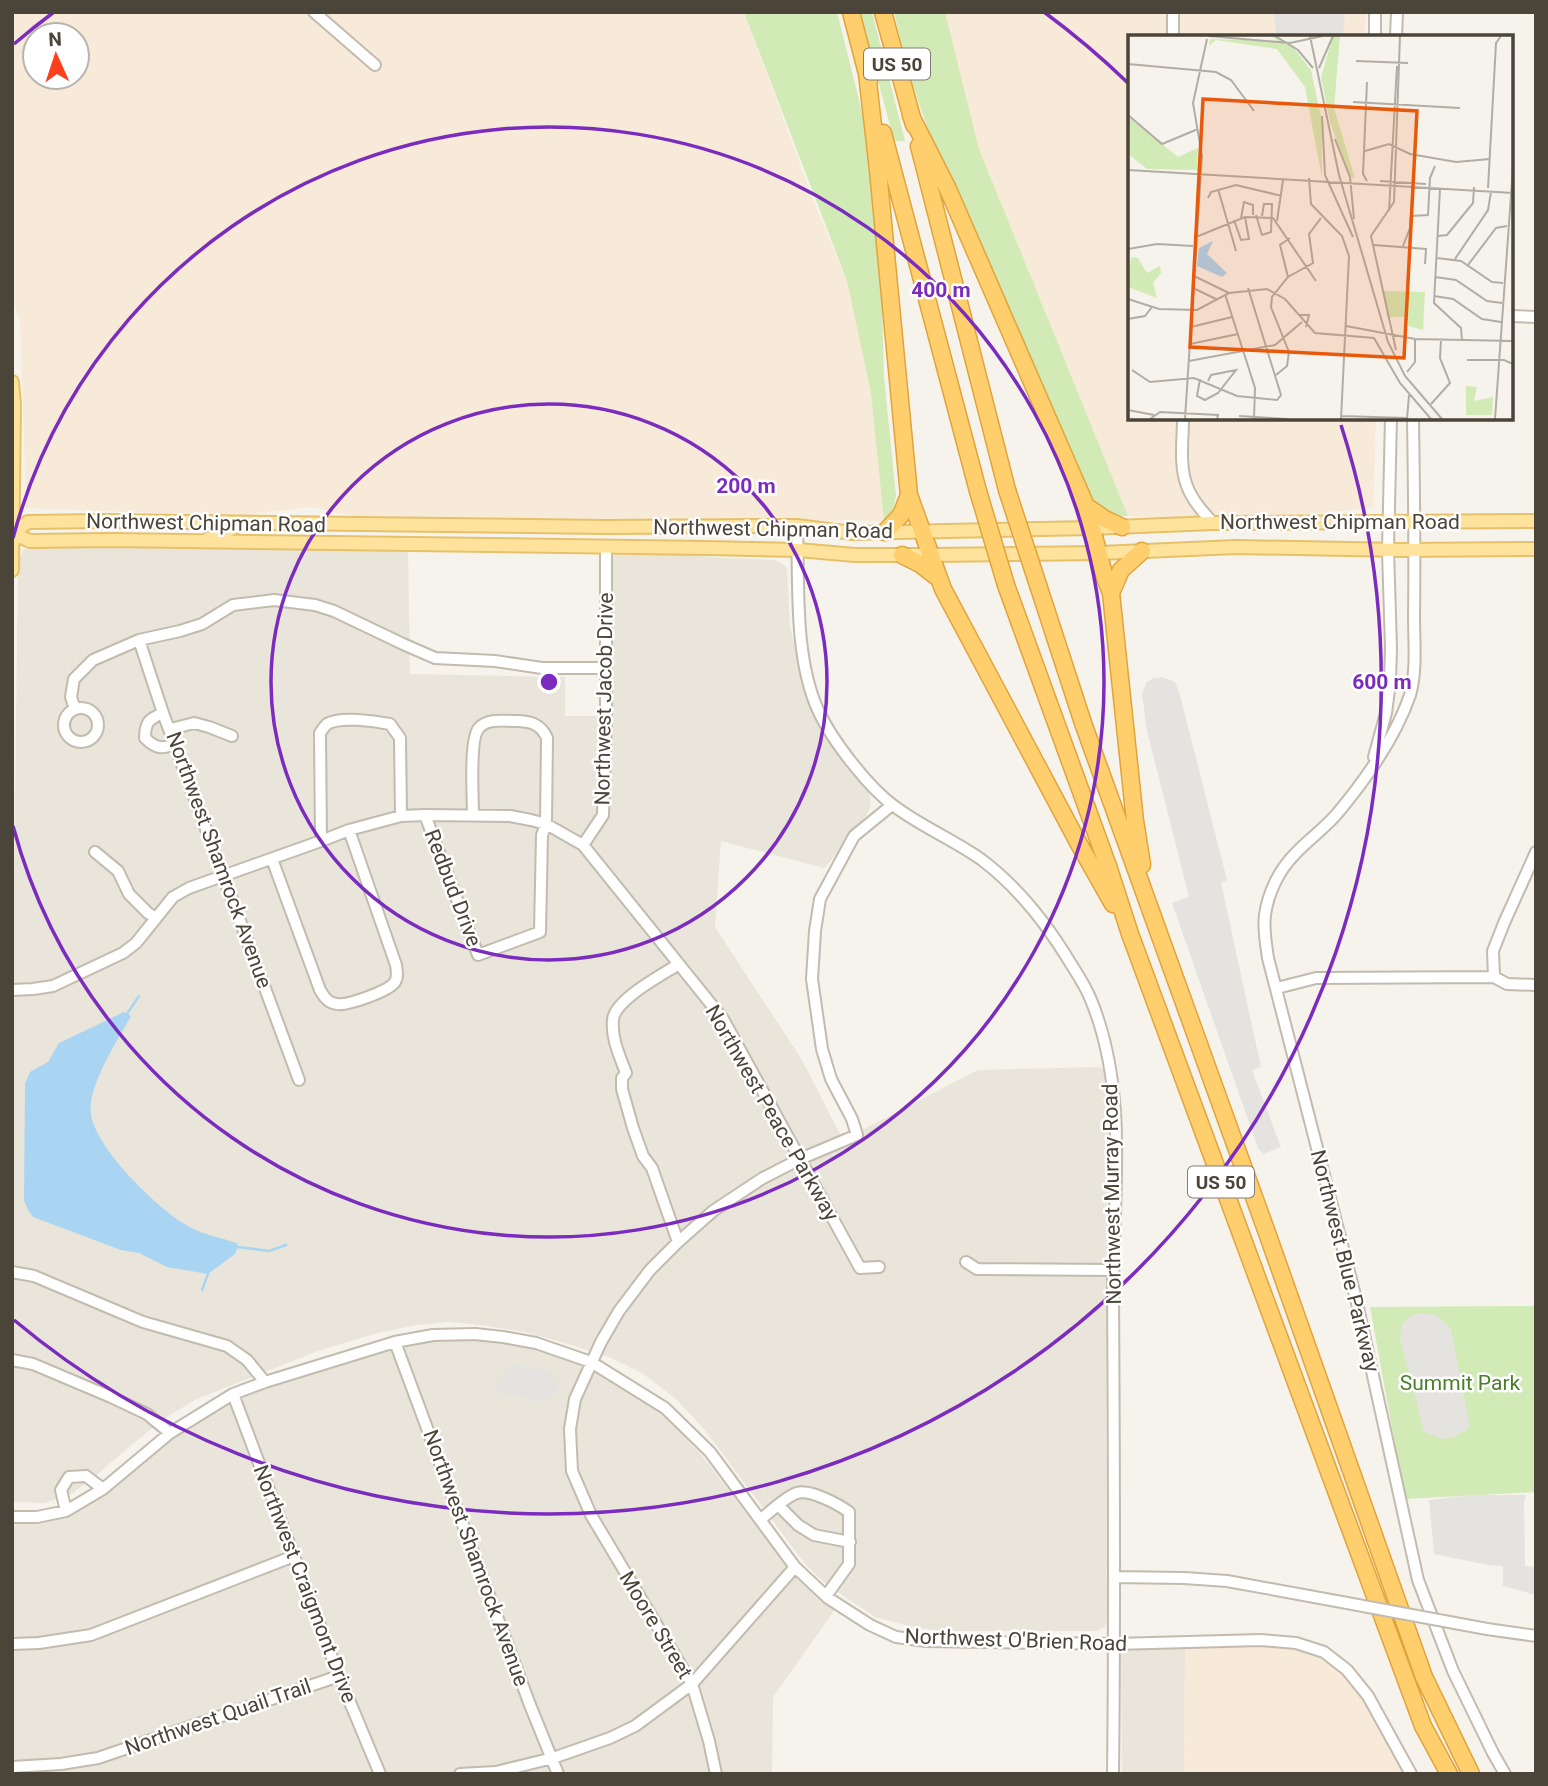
<svg xmlns="http://www.w3.org/2000/svg" width="1548" height="1786" font-family="Roboto,sans-serif">
<style>
.residential{fill:#eae5da}
.commercial{fill:#f7ead8;fill-rule:evenodd}
.green{fill:#d2eab5}
.parking{fill:#e5e3e0}
.water{fill:#a9d4f2}
.lines{fill:none;stroke-linecap:round;stroke-linejoin:round}
.stream{stroke:#a9d4f2;stroke-width:2.5}
.minor-casing{stroke:#c2bbae;stroke-width:14}
.major-casing{stroke:#e6c16a;stroke-width:16}
.highway-casing{stroke:#e0a43c;stroke-width:19}
.minor{stroke:#fff;stroke-width:10}
.major{stroke:#ffe39c;stroke-width:12}
.highway{stroke:#ffcf6e;stroke-width:16}
.minor-bridge-casing{stroke:#c2bbae;stroke-width:14;stroke-linecap:butt}
.highway-bridge-casing{stroke:#e0a43c;stroke-width:19;stroke-linecap:butt}
.minor-bridge{stroke:#fff;stroke-width:10}
.highway-bridge{stroke:#ffcf6e;stroke-width:16}
.ring{fill:none;stroke:#7b2cbf;stroke-width:3.5}
.labels{text-anchor:middle;dominant-baseline:central;stroke-width:5;stroke-linejoin:round;paint-order:stroke}
.shield{fill:#fff;stroke:#817c74;stroke-width:2}
.shield-label{font-size:19px;font-weight:bold;fill:#4b4439}
.street-label{font-size:21px;fill:#4b4439;stroke:#fff}
.park-label{font-size:21px;fill:#4a7f2a;stroke:#fff}
.inset-road{fill:none;stroke:#b2ada4;stroke-width:2}
.view{fill:#e8590c;fill-opacity:0.15;stroke:#e8590c;stroke-width:3.5}
.inset-edge{fill:none;stroke:#4b4439;stroke-width:3.5}
.centre{fill:#7b2cbf;stroke:#fff;stroke-width:3.5}
.ring-label{font-size:21px;text-anchor:middle;font-weight:bold;fill:#7b2cbf;stroke:#fff;stroke-width:5;stroke-linejoin:round;paint-order:stroke}
</style>
<rect width="100%" height="100%" fill="#f6f3ec"/>
<!-- residential -->
<path class="residential" d="M34,546L408,550L410,674L565,677V716H603L611,554L688,555L724,558L775,560L781,563L787,568L790,626L796,653L815,713L867,787L870,796L871,806L866,816L830,862L824,868L721,841L715,927L802,1060L843,1140L978,1070L1100,1067L1104,1071L1109,1116L1106,1312L1107,1620L1105,1627L1096,1631H940L912,1627L875,1617L826,1584L805,1564L704,1429L676,1399L642,1373L609,1357L568,1344L529,1333L488,1326L450,1322L416,1325L374,1334L318,1351L197,1399L168,1416L135,1442L93,1478L70,1495L44,1503L12,1502V1033L18,562L24,549Z
M469,1336L551,1348L639,1393L664,1415L703,1457L794,1574L817,1596L836,1608L773,1697L772,1774H12V1525L25,1522L83,1500L202,1411L321,1365L388,1343Z
M1185,1642L1184,1774H1122L1121,1651L1124,1645Z"/>
<!-- commercial -->
<path class="commercial" d="M12,12H744L815,205L847,281L871,393L884,521L361,518L311,507L233,516L26,508L20,322L12,298ZM35,35H77V77H35Z
M945,12H1366L1365,37H1130V418H1376L1373,508L1219,523L1128,516L979,149Z
M1185,1642L1283,1643L1312,1648L1333,1662L1363,1695L1408,1774H1184Z"/>
<!-- green -->
<path class="green" d="M744,12H837L863,116L871,174L881,265L884,377L896,496L893,510L884,521L871,393L847,281Z
M860,12H872L905,141H894Z
M894,12H945L979,149L1128,516H1110L1093,503L933,144L908,71Z
M1536,1306V1492L1405,1499L1370,1307Z"/>
<!-- parking -->
<path class="parking" d="M1273,12H1345L1343,37H1277Z
M1162,677L1175,682L1180,695L1227,880L1221,883L1261,1067L1252,1070L1281,1147L1264,1154L1258,1148L1172,903L1189,897L1147,731L1142,694L1146,683L1153,678Z
M1420,1313L1436,1315L1451,1329L1470,1427L1454,1437L1442,1439L1424,1432L1400,1338L1402,1324L1410,1316Z
M513,1364L554,1372L553,1378L559,1380L556,1397L548,1396L547,1403L496,1392L498,1378L507,1369L512,1370Z
M1473,1495H1526L1524,1502L1525,1566L1536,1567V1595L1503,1586V1566L1488,1565L1434,1554L1429,1500Z"/>
<!-- water -->
<path class="water" d="M124,1012L131,1016C118,1040 87,1086 91,1114C95,1148 157,1208 186,1225C201,1234 221,1238 237,1243L238,1247L235,1254L208,1274L167,1267L139,1253L121,1250L33,1217L28,1210L24,1200L25,1084L30,1072L48,1062L59,1043Z"/>
<g class="lines">
<!-- stream -->
<path class="stream" d="M127,1014L139,996
M238,1247L269,1251L286,1245
M202,1290L208,1274"/>
<defs>
<path id="minor" d="M314,12L375,65
M1173,12V37
M1375,37V12
M1396,37L1397,12
M1511,316L1536,317
M1183,418C1183,440 1179,466 1187,486C1192,500 1203,512 1213,523
M1413,418C1414,484 1415,550 1414,616C1414,641 1417,671 1410,695C1396,736 1368,776 1341,809C1328,826 1310,838 1295,854C1279,870 1268,893 1265,915C1263,929 1266,944 1268,958L1357,1303L1418,1580L1453,1671L1493,1753L1505,1774
M797,526C799,584 794,657 818,710C831,739 868,787 894,806C922,827 954,840 982,860C1019,888 1047,924 1071,964C1078,975 1086,987 1091,1000C1129,1092 1113,1195 1113,1292C1114,1453 1115,1613 1113,1774
M139,640L163,713L299,1080
M64 725a17 17 0 1 1 34 0a17 17 0 1 1-34 0Z
M75,709L71,697L74,679L93,660L139,640L180,631L202,624L233,605L274,600L315,605L334,611L403,644L435,658L495,661L542,668H606
M163,713C149,719 145,722 145,738C156,749 162,749 176,744
M171,729L194,723L209,727L232,736
M1374,757L1386,713L1390,682L1391,648L1388,550L1391,418
M425,815L478,955L540,932L542,835L546,824L547,738C541,724 530,721 516,721C503,721 488,718 479,728C469,738 473,798 473,815
M321,841L320,733C322,730 325,726 327,724C340,716 375,721 390,724L400,738L401,816
M583,845L603,815L606,720V547
M95,852L118,871L129,894L148,913L156,918
M272,859L320,990C324,997 328,1003 337,1004C347,1006 389,991 395,982C398,977 397,971 396,965L349,830
M1494,977L1493,951L1504,923L1536,852
M1277,988L1316,978L1494,977L1507,984L1536,985
M12,990L33,989L53,986L123,953L136,943L173,897L189,888L321,841L349,830L401,816L425,815L510,816L531,820L546,824L583,845L723,1019L860,1268L879,1267
M678,1242L652,1168L643,1156L633,1128L622,1089V1078L626,1073C620,1057 611,1038 613,1020C614,1000 662,975 679,964
M966,1262L977,1269L1113,1270
M12,1272L34,1276L143,1322L227,1346L247,1360L265,1382
M395,1342L530,1705L558,1774
M12,1360L33,1364L111,1397L147,1414L170,1433
M233,1394L339,1676L380,1774
M778,1505L798,1525L814,1535L850,1542
M66,1511L61,1490L69,1477L86,1476L103,1489
M12,1517H37L66,1511L103,1489L170,1433L233,1394L265,1382L395,1342L433,1335L475,1334L503,1337L536,1343L591,1362L665,1408L710,1452L795,1567L828,1598L870,1625L896,1637L926,1641L1115,1644L1261,1640L1296,1643L1324,1652L1347,1670L1368,1696L1411,1774
M760,1520C770,1512 785,1497 797,1493C810,1489 838,1504 849,1512V1564L826,1596
M1114,1577L1184,1578L1227,1581L1347,1603
M1487,1629L1536,1636
M12,1644L39,1643L91,1635L294,1556
M12,1767L61,1764L98,1758L339,1676
M460,1774L496,1772L553,1758L610,1738L635,1726L692,1684L795,1567
M716,1774L709,1741L692,1684L591,1515L572,1471L570,1429L575,1399L601,1342L619,1311L650,1270L678,1242L713,1211L763,1178L800,1159L857,1135L852,1119L831,1079L822,1049L812,979L815,931L820,899L854,836L892,805"/>
<path id="major" d="M12,382L14,404L12,570
M12,533L30,541L111,540L707,548L798,550L855,555H929L1100,553L1236,547L1401,550L1536,549
M13,533L28,522L102,521L606,527L767,526H797L853,533L1091,528L1213,523L1536,521
M205,541C217,534 229,531 241,524"/>
<path id="highway" d="M851,12L869,81
M883,12L914,125
M867,73L878,170L909,495L943,589L1079,844L1113,904
M911,116L947,187L1086,506L1105,578L1111,593L1135,821L1142,865
M883,133L978,491
M919,146L1007,490
M1086,506L1105,519L1122,527
M885,532L901,515L909,495
M902,555L920,564L938,578
M1006,585L1108,866L1130,934L1423,1726L1449,1774
M1039,588L1083,723L1266,1230L1424,1677L1471,1774
M1111,593L1121,570L1142,551"/>
</defs>
<!-- minor casing -->
<use href="#minor" class="minor-casing"/>
<!-- major casing -->
<use href="#major" class="major-casing"/>
<!-- highway casing -->
<use href="#highway" class="highway-casing"/>
<!-- minor -->
<use href="#minor" class="minor"/>
<!-- major -->
<use href="#major" class="major"/>
<!-- highway -->
<use href="#highway" class="highway"/>
<defs>
<path id="minor-bridge" d="M1347,1603L1487,1629"/>
<path id="highway-bridge" d="M1007,490L1039,588
M978,491L1006,585"/>
</defs>
<!-- minor-bridge casing -->
<use href="#minor-bridge" class="minor-bridge-casing"/>
<!-- highway-bridge casing -->
<use href="#highway-bridge" class="highway-bridge-casing"/>
<!-- minor-bridge -->
<use href="#minor-bridge" class="minor-bridge"/>
<!-- highway-bridge -->
<use href="#highway-bridge" class="highway-bridge"/>
</g>
<!-- distance rings -->
<g class="ring">
<circle cx="549" cy="682" r="278"/>
<path d="M13 538A555 555 0 1 1 13 826"/>
<path d="M14 44A833 833 0 0 1 54 12M1044 12A833 833 0 0 1 1128 83M1341 425A833 833 0 0 1 14 1320"/>
</g>
<g class="labels">
<!-- shield labels -->
<g class="shield">
<rect x="864" y="48.5" width="66" height="31" rx="5"/>
<rect x="1188" y="1166.5" width="66" height="31" rx="5"/>
</g>
<g class="shield-label">
<text x="897" y="64">US 50</text>
<text x="1221" y="1182">US 50</text>
</g>
<!-- street labels -->
<g class="street-label">
<text x="1340" y="522">Northwest Chipman Road</text>
<text transform="translate(206 523) rotate(1)">Northwest Chipman Road</text>
<text transform="translate(773 529) rotate(1)">Northwest Chipman Road</text>
<text transform="translate(604 699) rotate(-89)">Northwest Jacob Drive</text>
<text transform="translate(219 860) rotate(70)">Northwest Shamrock Avenue</text>
<text transform="translate(453 888) rotate(69)">Redbud Drive</text>
<text transform="translate(772 1113) rotate(60)">Northwest Peace Parkway</text>
<text transform="translate(1112 1194) rotate(-91)">Northwest Murray Road</text>
<text transform="translate(1345 1261) rotate(76)">Northwest Blue Parkway</text>
<text transform="translate(476 1558) rotate(70)">Northwest Shamrock Avenue</text>
<text transform="translate(305 1584) rotate(69)">Northwest Craigmont Drive</text>
<text transform="translate(656 1625) rotate(59)">Moore Street</text>
<text transform="translate(1016 1640) rotate(2)">Northwest O'Brien Road</text>
<text transform="translate(218 1717) rotate(-19)">Northwest Quail Trail</text>
</g>
<!-- park labels -->
<g class="park-label">
<text x="1460" y="1383">Summit Park</text>
</g>
</g>
<!-- overview -->
<g transform="translate(1128 35)">
<rect width="385" height="385" fill="#f6f3ec"/>
<path d="M92,1H145L165,12L183,35L194,87V143L177,52L149,14L88,5L81,11L82,4L151,6L142,1ZM205,1H212L206,73L227,144L222,141L202,87L193,42ZM0,82L50,122L70,113L69,135L19,134L0,119ZM3,222L10,223L19,238L32,231L33,238L25,248L29,263L0,252ZM255,256L297,257L295,295L280,291V282H259ZM338,351L349,352L346,366L365,362L364,380H338Z" fill="#d2eab5"/>
<path d="M85,206L79,219L99,238L94,242L69,231L71,213Z" fill="#a9d4f2"/>
<path class="inset-road" d="M80,1L162,8L195,1M147,1L170,15L185,33M182,1L211,140L260,307L277,341L314,384M228,26L280,28M0,29L88,37L103,45L126,76M191,33L205,1M225,67L332,73M0,80L34,109L70,94M194,81L197,140L225,202M207,104L222,142L226,184M237,116L261,109L282,119L328,127L362,124M0,135L385,158M181,143L183,169L214,201L221,221L213,384M239,146L235,139L239,47M252,146L298,149M360,153L368,8L373,1M90,154L108,216M312,154L306,268L333,293L334,306M80,163L83,157L108,150L154,161M261,176L269,31M128,180L134,200L143,197L144,169H136L134,181M283,181L300,180L302,143L307,131M113,183L116,167L125,170V180M106,185L113,205L121,204L117,182M149,186L155,145M310,201L319,200L345,168L346,152M68,202L117,182L145,183L188,246M246,210L298,214L297,229M275,211L282,193L285,152M0,214L29,209L65,211M309,223L333,226L364,247L375,248M327,224L360,175L363,157M340,230L368,193L379,191M66,241L101,258M160,242L152,210L162,203M307,242L328,245L359,266L374,268M65,253L88,264M97,259L127,353L126,384M306,261L325,264L354,284L373,287M0,264L31,274L69,275L101,258L139,254L157,264L187,298L246,303L272,348L303,384M170,280H181L178,292M0,284L17,281L24,272M218,291L287,304L385,306M63,292L104,282M62,309L110,299M268,315L243,201L266,167L272,1M339,325H376L385,329M61,326L147,310L174,287M4,335L22,347L66,343L109,361L149,365L153,360L120,253M279,337L287,327V304M148,340L159,331L161,317L143,272L144,262L160,242L185,228L181,199L193,183M72,344L69,361L77,365L90,358L108,335L83,340L80,346M303,369L322,348L312,323L313,305M0,375L26,380M111,381L159,384M213,381L279,383M22,384L32,377L90,380L89,384M57,384L74,121L65,68L79,4M279,384L281,360M367,384L385,133"/>
<path class="view" d="M75,64L289,76L276,323L62,312Z"/>
<rect width="385" height="385" class="inset-edge"/>
</g>
<circle cx="549" cy="682" r="10" class="centre"/>
<g class="ring-label">
<text x="941" y="297">400 m</text>
<text x="746" y="493">200 m</text>
<text x="1382" y="689">600 m</text>
</g>
<!-- border -->
<rect width="1548" height="1786" fill="none" stroke="#4b4439" stroke-width="28"/>
<!-- north arrow -->
<g transform="translate(56 56) rotate(357)"><circle r="33" fill="#ffffff" stroke="#b7b4b0" stroke-width="2"/>
<path d="M0-5L12 26L0 18L-12 26Z" fill="#fc3f1d"/>
<text y="-10" font-size="19" font-weight="bold" text-anchor="middle" fill="#4b4439">N</text>
</g>
</svg>
